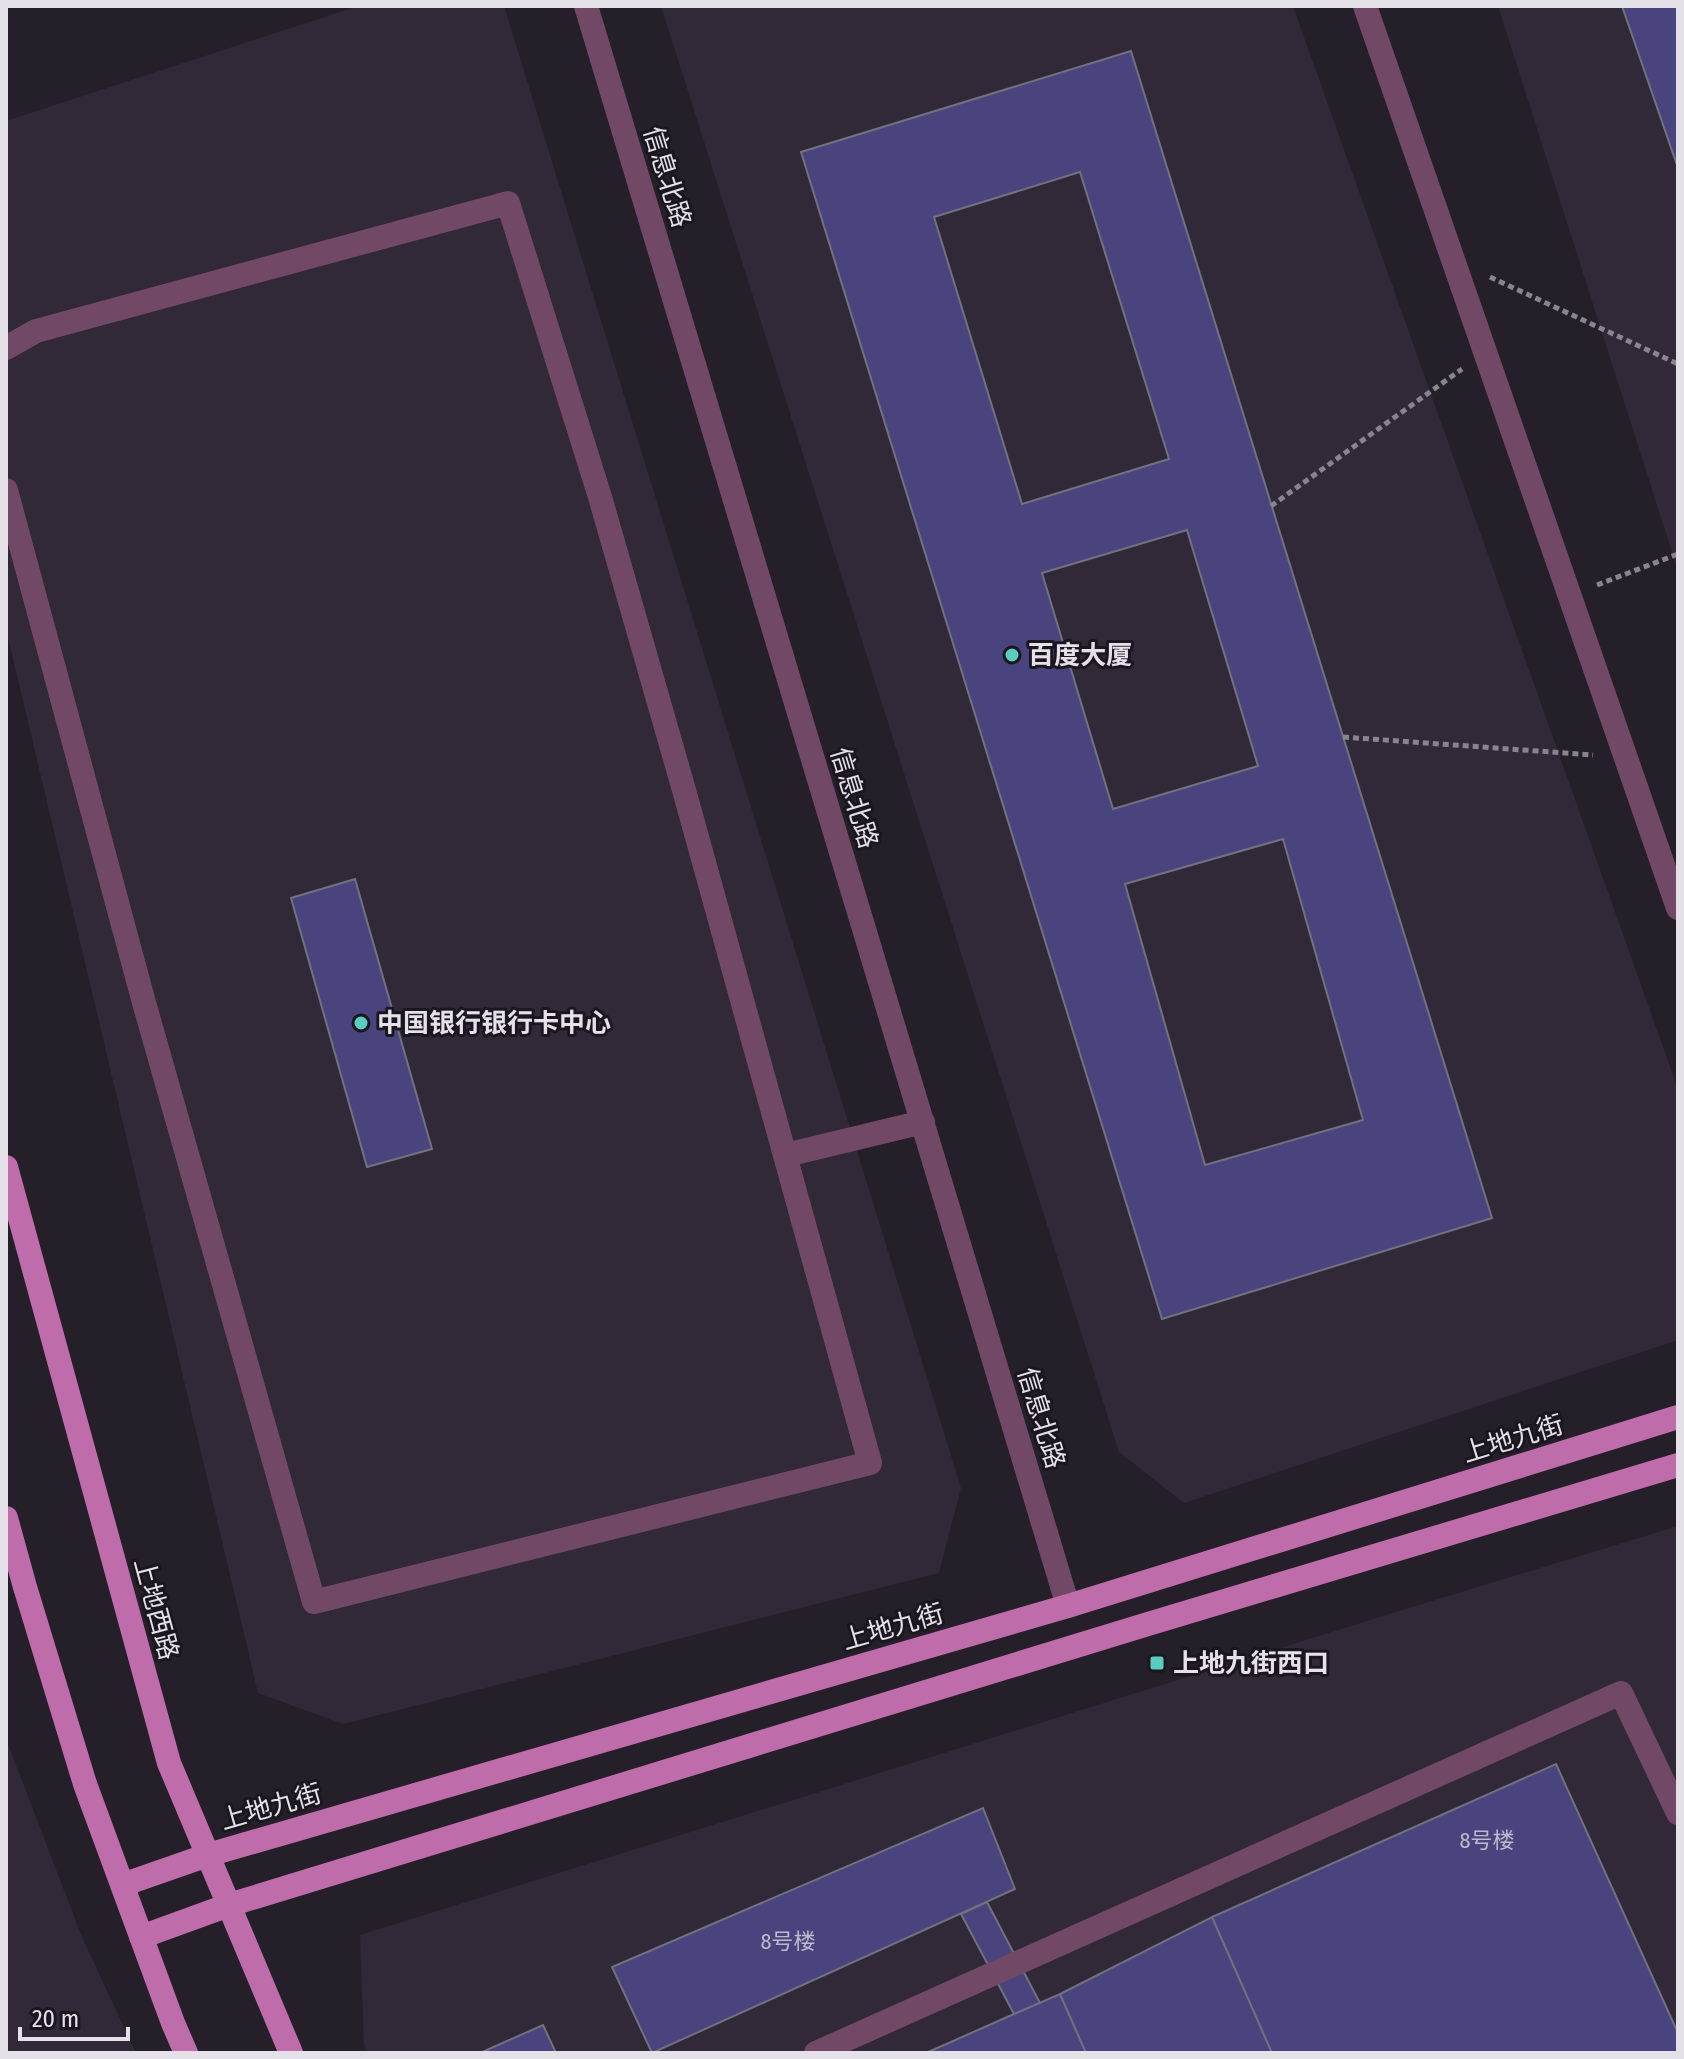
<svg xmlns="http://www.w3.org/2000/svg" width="1684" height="2059" font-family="'Fira Sans Condensed','Noto Sans SC',sans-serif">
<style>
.built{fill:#312838}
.building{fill:#49447d;stroke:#71717f;stroke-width:2;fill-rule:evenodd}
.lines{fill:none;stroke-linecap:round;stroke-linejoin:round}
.path{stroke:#89848d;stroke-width:5;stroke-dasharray:6 4;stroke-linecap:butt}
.minor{stroke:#714966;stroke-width:24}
.major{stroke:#bf6caa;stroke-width:24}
.poi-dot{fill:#59cebe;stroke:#1c1620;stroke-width:3}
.labels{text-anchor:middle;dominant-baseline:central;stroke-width:6;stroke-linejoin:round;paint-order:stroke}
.number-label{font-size:22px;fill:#bebacd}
.street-label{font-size:26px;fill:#e5e1e8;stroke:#1c1620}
.poi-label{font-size:26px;font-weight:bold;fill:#e5e1e8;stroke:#1c1620;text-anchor:start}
</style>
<rect width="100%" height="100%" fill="#251f2a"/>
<!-- built -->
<path class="built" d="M358,6H504L961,1488L939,1573L343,1724L258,1693L6,629V121Z
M661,6H1293L1678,1089V1340L1184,1503L1119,1452Z
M1498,6H1678V571Z
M1678,1526V2053H367L364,2044L360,1935L1399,1611Z
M6,1739L82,1937L136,2053H6Z"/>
<!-- building -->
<path class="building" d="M1622,6H1678V168Z
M1131,51L1492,1218L1162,1319L801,152ZM1080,172L1169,459L1022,504L934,217ZM1187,530L1258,766L1113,809L1042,573ZM1283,839L1363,1120L1205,1165L1125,884Z
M355,879L432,1149L367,1167L291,898Z
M1556,1764L1678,2033V2053H1272L1212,1917Z
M983,1808L1015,1889L652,2053L612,1967Z
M987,1902L1040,2003L1014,2014L961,1914Z
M1212,1917L1272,2053H1086L1060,1994Z
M1060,1994L1086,2053H926L1014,2014Z
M543,2025L556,2053H480Z"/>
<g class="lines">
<!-- path -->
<path class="path" d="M1490,277L1678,364
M1271,506L1462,369
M1597,585L1678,554
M1343,737L1593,755"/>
<!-- minor -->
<path class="minor" d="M586,6L1068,1606
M1365,6L1678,908
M6,348L36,331L508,203L600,497L684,790L870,1463L314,1602L143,999L6,490
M786,1155L923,1122
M816,2053L1621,1693L1678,1813"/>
<!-- major -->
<path class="major" d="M6,1167L169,1763L291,2053
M6,1518L25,1587L85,1784L173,2023L186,2053
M122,1885L208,1855L1068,1606L1678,1417
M141,1937L229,1905L1148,1624L1678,1465"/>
</g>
<!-- markers -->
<g class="poi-dot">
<circle cx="1012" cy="655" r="8"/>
<circle cx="361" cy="1023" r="8"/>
<rect x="1149" y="1655" width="16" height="16" rx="4"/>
</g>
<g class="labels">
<!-- number labels -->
<g class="number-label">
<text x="1487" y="1840">8号楼</text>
<text x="788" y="1941">8号楼</text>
</g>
<!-- street labels -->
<g class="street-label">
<text transform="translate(667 177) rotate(73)">信息北路</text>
<text transform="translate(854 798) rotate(73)">信息北路</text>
<text transform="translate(1041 1418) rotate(73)">信息北路</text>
<text transform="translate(1513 1439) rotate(-17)">上地九街</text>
<text transform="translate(156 1609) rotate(75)">上地西路</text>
<text transform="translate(893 1627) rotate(-16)">上地九街</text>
<text transform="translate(271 1807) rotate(-16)">上地九街</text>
</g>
<!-- poi labels -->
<g class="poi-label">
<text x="1028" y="655">百度大厦</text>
<text x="377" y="1023">中国银行银行卡中心</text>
<text x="1173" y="1663">上地九街西口</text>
</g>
</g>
<!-- border -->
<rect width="1684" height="2059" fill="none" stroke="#e5e1e8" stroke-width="16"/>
<!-- scale -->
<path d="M20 2027v12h108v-12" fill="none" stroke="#e5e1e8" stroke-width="4"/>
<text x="32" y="2027" font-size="24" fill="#e5e1e8" stroke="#1c1620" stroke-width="6" paint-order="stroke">20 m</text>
</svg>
